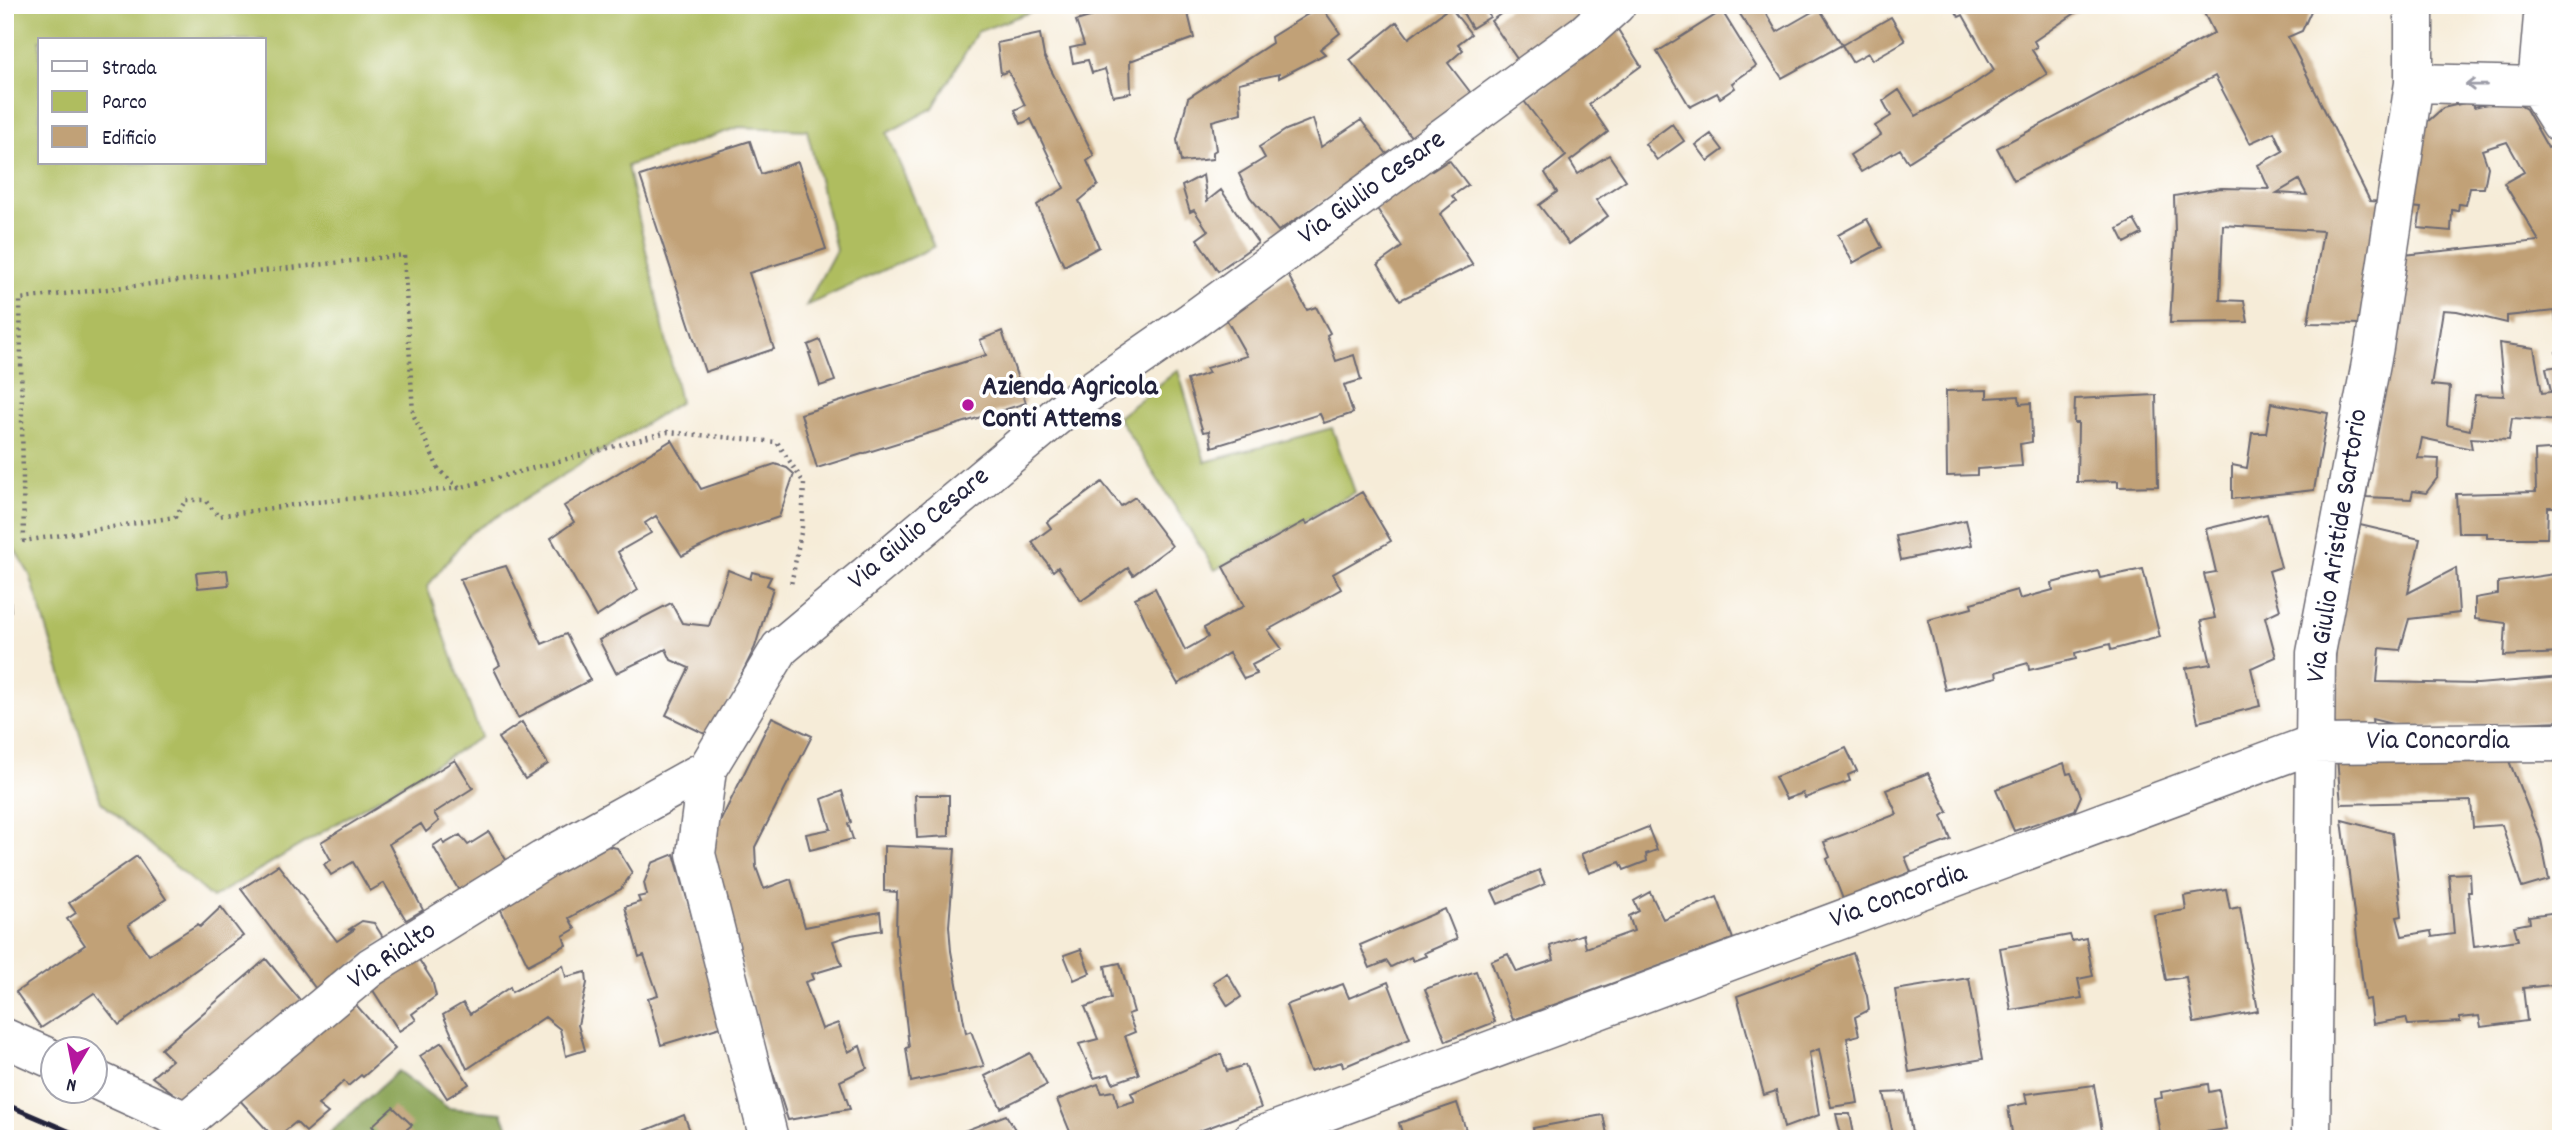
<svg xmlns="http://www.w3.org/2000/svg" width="2566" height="1144" font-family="Dekko,sans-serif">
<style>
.green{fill:#afbd5f;stroke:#68704d;stroke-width:2;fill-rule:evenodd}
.forest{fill:#8ba456;stroke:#566348;stroke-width:2}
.building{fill:#c1a177;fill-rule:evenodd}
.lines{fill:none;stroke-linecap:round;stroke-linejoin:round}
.street-casing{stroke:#6c6972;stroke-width:41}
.path{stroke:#6c6972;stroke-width:4.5;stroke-dasharray:2 5;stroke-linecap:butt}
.street{stroke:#fff;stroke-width:38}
.rail{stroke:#22223b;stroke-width:5}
.oneway{stroke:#9c9ca7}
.poi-dot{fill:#b5179e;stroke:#fff;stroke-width:2.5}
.labels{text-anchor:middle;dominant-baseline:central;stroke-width:7;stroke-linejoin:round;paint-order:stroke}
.street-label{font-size:28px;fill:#22223b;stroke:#fff}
.poi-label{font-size:28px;font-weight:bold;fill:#22223b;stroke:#fff;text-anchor:start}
</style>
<rect width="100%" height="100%" fill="#fff"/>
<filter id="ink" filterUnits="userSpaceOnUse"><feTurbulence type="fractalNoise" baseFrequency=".0143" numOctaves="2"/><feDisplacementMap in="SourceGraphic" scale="14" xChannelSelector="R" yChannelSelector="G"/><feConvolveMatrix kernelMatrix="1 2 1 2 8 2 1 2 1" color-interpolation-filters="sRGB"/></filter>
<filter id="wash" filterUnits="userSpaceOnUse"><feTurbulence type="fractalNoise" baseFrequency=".00686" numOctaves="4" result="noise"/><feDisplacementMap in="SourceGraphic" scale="28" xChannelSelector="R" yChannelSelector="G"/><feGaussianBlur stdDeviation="1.57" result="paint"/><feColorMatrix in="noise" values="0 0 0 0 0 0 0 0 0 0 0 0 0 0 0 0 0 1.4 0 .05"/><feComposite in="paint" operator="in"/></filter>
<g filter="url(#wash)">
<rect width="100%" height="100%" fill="#f6ecd8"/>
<!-- green -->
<path class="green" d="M5,5H1049L977,32L933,108L887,133L934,247L806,306L836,250L807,130L739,127L627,166L680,402L469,534L427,587L481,737L212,898L101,802L30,575L5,533ZM40,40H264V163H40Z
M1178,370L1205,462L1332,428L1355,492L1215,570L1118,417Z"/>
<!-- forest -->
<path class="forest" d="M398,1071L448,1108L502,1113L512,1139H323Z"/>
<g id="blocks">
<!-- building -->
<path class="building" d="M1131,5H1186L1194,38L1130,61L1131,93L1113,96L1105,69L1092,73L1088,60L1073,63L1070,48L1084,45L1076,21Z
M1458,5H1483L1490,17L1472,28Z
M1513,5H1596L1522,66L1491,21Z
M1734,5H1768L1763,8L1777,32L1819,8L1842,45L1782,78Z
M1952,5H2087L2034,41L2037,47L2032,50L2047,74L1908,162L1900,149L1861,172L1850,155L1881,135L1875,126L1891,116L1883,101L1899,90L1916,116L1968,88L1994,70L1963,15L1959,17Z
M2200,5H2308L2311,11L2302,31L2288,37L2370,201L2384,202L2365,324L2308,323L2323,231L2223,225L2220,300L2244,301L2248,322L2170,323L2175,232L2174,196L2221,188L2269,189L2258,165L2283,151L2274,132L2250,143L2215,76L2014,180L1997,148L2214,33ZM2299,180L2307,195L2277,193Z
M1321,6L1340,33L1320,49L1325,54L1279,78V74L1239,83L1241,113L1212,121L1216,150L1213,152V159L1181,162L1177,140L1188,98L1272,43L1271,37Z
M1450,7L1471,34L1458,44L1463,50L1448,63L1474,97L1417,144L1350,60L1397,22L1409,38Z
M1722,11L1756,66L1732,83L1735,88L1720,98L1717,93L1690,107L1657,52Z
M1891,17L1905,41L1872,60L1868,53L1852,62L1842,45Z
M1617,28L1641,66L1589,104L1608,132L1570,161L1578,174L1609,155L1626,180L1596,200L1608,216L1569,244L1539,205L1557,192L1545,173L1566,156L1524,101Z
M1040,34L1044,56L1094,156L1087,161L1098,185L1079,201L1099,247L1064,266L1037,205L1064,188L1031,119L1021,124L1015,110L1025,105L1008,71L1001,74L997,43Z
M2509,99L2526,109L2548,148L2555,145L2561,155V323H2556L2555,311L2507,316V323L2457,311L2443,310L2431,385L2450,387L2447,425L2470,430L2475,395L2504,396L2499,343L2534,348L2542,393L2551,392L2546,368L2560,366L2556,352L2561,351V421L2512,418L2509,440L2470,438L2472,449L2422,438L2418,458L2439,459L2438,477L2426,493L2413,491L2411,499L2366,497L2404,255L2539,241L2504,183L2524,172L2507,142L2482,150L2488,167L2484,188H2470L2466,205L2459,204L2458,211L2452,210L2451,231L2418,228L2421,208L2410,207L2426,123L2443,108L2473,101L2474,107Z
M1313,119L1321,147L1361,120L1390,158L1278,231L1250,197L1239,174L1265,158L1259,147L1286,130Z
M1672,124L1684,141L1657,160L1645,144Z
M1711,134L1723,150L1708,161L1696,145Z
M750,141L761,174L798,162L826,249L749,273L774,349L705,372L640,176Z
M1449,160L1468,185L1452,196L1456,201L1440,214L1473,265L1400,300L1378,264L1402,247L1376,207L1429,169L1432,171Z
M1203,175L1207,201L1221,190L1258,243L1218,271L1197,239L1208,231L1194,210L1190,212L1182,186Z
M1867,219L1882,247L1853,263L1838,235Z
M2134,220L2142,234L2125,243L2118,229Z
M1288,275L1307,310L1316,307L1330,333L1327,335L1336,361L1354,355L1361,380L1344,385L1353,413L1324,423L1320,414L1212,447L1209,431L1203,432L1187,380L1209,373L1206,368L1247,356L1225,317Z
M1002,331L1026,403L817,468L801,414L986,355L980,340Z
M820,340L835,381L820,386L809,353H811L808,345Z
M1987,390V398L2019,396L2020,404L2031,403L2032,442L2020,444L2022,466L1977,469V475L1947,476L1946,391Z
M2156,395L2158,486L2118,487V481L2077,482L2078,423H2074L2075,399Z
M2271,403L2328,413L2314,490L2232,499V465L2247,468L2252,433H2266Z
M672,440L701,489L775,464L787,468L794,474L779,517L725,535L682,556L656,516L645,523L651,533L618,552L638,590L596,617L551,538L574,522L564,506Z
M2561,449V507H2548L2547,538H2487V533H2458L2456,494L2536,492L2535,451Z
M1102,482L1121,506L1135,497L1172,546L1133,575L1128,568L1081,601L1058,567L1053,571L1032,542L1051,528L1047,522Z
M1362,492L1391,541L1333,574L1341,589L1268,630L1282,649L1252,665L1257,674L1244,679L1229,653L1178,684L1163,658L1135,598L1155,588L1185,650L1208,637L1204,628L1244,606L1223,567L1305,521L1307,524Z
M2267,514L2281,567L2269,571L2280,610L2265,617L2276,657L2251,668L2260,706L2198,722L2186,668L2211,664L2201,621L2215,618L2204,574L2216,572L2206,529Z
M1966,520L1972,545L1901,560L1896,536Z
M2360,525L2420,539L2408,593L2456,568L2459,613L2409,619L2400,650L2380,648L2377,682L2478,684L2561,677V721L2409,728L2372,719L2373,726L2335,727L2331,700L2337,639Z
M506,566L542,644L566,634L590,680L518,718L494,669L500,665L460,579Z
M2143,569L2160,637L2111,650L2110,644L2075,653L2076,659L2029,670L2028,663L1996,672L1997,677L1945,690L1928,620L1972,608L1971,603L2017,590L2020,599L2053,590L2052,583L2098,571L2100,578Z
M227,570L229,585L198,588L196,573Z
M728,570L750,579L752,572L771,577L767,585L773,588L755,647L711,737L666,715L689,668L671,660L666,649L616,673L599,640L671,603L682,623L709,626Z
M2555,574L2558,596L2561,595V653L2504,656L2506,623L2475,619V598L2498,594V582Z
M9,584L11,611L5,612V585Z
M772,717L812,736L755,847L756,867L764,889L791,879L805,927L880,912L882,930L851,935L833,941L842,965L812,974L814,979L805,982L822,1029L838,1023L848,1052L860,1046L867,1068L840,1081L850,1109L788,1120L759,1029L715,865L713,836Z
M522,722L548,764L525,779L498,738Z
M1846,748L1857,771L1848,775L1850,781L1805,798L1803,793L1786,799L1775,777Z
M2507,756L2541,840L2549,880L2522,888L2502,825L2473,827L2471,801L2341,804L2337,758Z
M455,760L473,788L434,813L439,821L426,832L421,824L389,844L423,910L406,920L384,883L370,891L353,862L331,875L324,864L331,860L321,842Z
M2064,763L2067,774L2071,773L2081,796L2075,810L2014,831L1996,789Z
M1928,773L1948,812L1942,816L1951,840L1905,857L1911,872L1843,899L1827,859L1830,857L1824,842L1897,814L1886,790Z
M842,791L851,822L848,824L853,839L810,850L806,834L831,829L822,799Z
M915,795H949V836L917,838Z
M2342,820L2392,833L2402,916L2397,917L2402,936L2431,931L2432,937L2454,934L2449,874L2470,873L2471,892H2468L2474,946L2518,940L2514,926L2530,923L2529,916L2558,912L2561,924V984L2523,988L2527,1021L2481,1027L2479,1016L2460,1018V1022L2408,1025L2406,1018L2373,1024L2370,999L2365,1000Z
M1648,827L1657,850L1646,854L1647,861L1624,870L1620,862L1589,873L1581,854Z
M489,832L511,868L462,896L433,846L442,840L444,844L460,835L468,845Z
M601,845L617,848L632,873L621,889L569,918L575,929L563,936L566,945L528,965L499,906Z
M884,846L955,849L949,926L951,951L966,1033L971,1031L984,1066L911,1082L906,1048L909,1047L896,931L897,892L884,891Z
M674,854L724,1026L661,1045L648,998L658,995L644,955L639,957L625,907L640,902L638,897L647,895L644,883L652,863Z
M137,856L166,899L128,925L149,955L198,924L200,927L221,907L243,936L119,1025L94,993L41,1028L16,992L85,945L67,919L76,913L69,903Z
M278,865L337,941L355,929L348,930L362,921L374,923L384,939L319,993L241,889Z
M1539,870L1545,884L1498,904L1492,891Z
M2226,889L2230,909L2240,907L2258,1011L2194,1023L2186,977L2166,980L2154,915L2186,910L2184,896Z
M1650,892L1663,919L1717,897L1733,939L1513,1020L1491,961L1508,954L1517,972L1554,960L1550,946L1583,934L1586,948L1634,931L1629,916L1639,911L1634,901Z
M1445,909L1457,939L1424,953L1426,956L1413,961L1411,957L1391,967L1387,961L1370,968L1360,945Z
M2070,935L2072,941L2086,938L2093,976L2078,979L2082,998L2011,1010L2000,948Z
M1081,949L1090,973L1074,980L1064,955Z
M1853,953L1867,996L1869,1010L1855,1017L1859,1035L1847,1038L1858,1103L1831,1107L1819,1049L1809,1053L1819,1115L1784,1128L1776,1091L1764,1095L1737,996Z
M416,955L432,980L436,996L412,1014L416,1020L399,1031L369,984Z
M266,959L305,1006L190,1106L152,1077L172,1060L161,1049Z
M1120,963L1134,1012L1128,1014L1135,1032L1125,1036L1139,1074L1113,1083L1109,1074L1094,1078L1079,1044L1098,1039L1085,1007L1111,998L1105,966Z
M563,965L566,977L586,972L587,983L578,1025L585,1050L566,1056L560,1029L545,1017L467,1069L443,1015L463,1003L470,1014L510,987L512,992Z
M1476,971L1495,1022L1446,1041L1425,989Z
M1227,973L1241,997L1228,1006L1213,982Z
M1969,978L1983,1059L1909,1072L1895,990Z
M1388,982L1410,1039L1343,1067L1342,1062L1310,1071L1286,1005L1343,984L1349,998Z
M350,998L395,1049L363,1077L361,1075L348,1086L344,1081L318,1105L328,1113L306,1132L296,1122L275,1139L237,1097Z
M442,1042L469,1084L447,1098L420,1056Z
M1030,1053L1047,1085L1001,1108L985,1076Z
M1221,1054L1227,1071L1245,1065L1261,1108L1178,1139H1073L1057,1100L1098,1084L1102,1093L1114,1091L1118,1106L1135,1101L1131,1093Z
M2208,1084L2209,1092L2219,1090L2226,1129L2161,1139L2154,1099L2162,1098L2161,1092Z
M2094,1085L2102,1131L2071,1136V1139H2013L2008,1107L2027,1103L2025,1094Z
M1905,1092L1913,1139H1894L1884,1093Z
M1457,1103L1469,1139H1404L1399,1123Z
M393,1107L412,1125L406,1130L417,1139H373L379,1134L372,1126Z
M1836,1114H1850L1855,1139H1842Z
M684,1115L693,1139H624Z
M1006,1115L1021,1139H958L956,1134Z
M1603,1115L1608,1139H1535L1533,1128Z"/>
</g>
</g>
<g filter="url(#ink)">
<use href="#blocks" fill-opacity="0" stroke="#6c6972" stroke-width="2"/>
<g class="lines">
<defs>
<path id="street" d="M2414,83L2537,86
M2537,86L2544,5
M2537,86L2561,124
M5,1038L52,1059
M94,1079L186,1121L371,967L543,860L707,769
M769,1139L696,854L707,769L780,648L1065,409L1192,321L1585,33L1616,5
M1252,1139L2313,744L2561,742
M2311,1139L2316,653L2374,347L2414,83V5"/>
</defs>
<!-- street casing -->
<use href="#street" class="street-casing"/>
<!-- path -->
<path class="path" d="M459,488L439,470L413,414L404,255L20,299L24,541L175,517L186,500H205L218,516L306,503L459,488L667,432L777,442L804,483L802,527L791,585"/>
<!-- street -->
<use href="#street" class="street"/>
<!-- rail -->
<path class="rail" d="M5,1104L87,1139
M5,1127L32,1139"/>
</g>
<!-- one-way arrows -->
<defs><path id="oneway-shaft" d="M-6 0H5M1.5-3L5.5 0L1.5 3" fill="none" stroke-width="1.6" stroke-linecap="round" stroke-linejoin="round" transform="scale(1.75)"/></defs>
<use class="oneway" href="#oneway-shaft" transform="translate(2476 85) rotate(-179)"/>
</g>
<!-- markers -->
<circle class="poi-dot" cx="968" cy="405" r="7"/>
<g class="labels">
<!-- street labels -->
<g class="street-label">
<text transform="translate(1373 189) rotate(-36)">Via Giulio Cesare</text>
<text transform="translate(920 530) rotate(-40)">Via Giulio Cesare</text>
<text transform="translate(2339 546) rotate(-81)">Via Giulio Aristide Sartorio</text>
<text x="2438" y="743">Via Concordia</text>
<text transform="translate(1899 898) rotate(-20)">Via Concordia</text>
<text transform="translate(393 957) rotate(-34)">Via Rialto</text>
</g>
<!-- poi labels -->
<g class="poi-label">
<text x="982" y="389">Azienda Agricola<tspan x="982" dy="32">Conti Attems</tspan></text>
</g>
</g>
<!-- margin -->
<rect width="2566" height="1144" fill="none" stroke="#fff" stroke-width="28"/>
<!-- legend -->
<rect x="38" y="38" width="228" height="126" fill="#ffffff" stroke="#a7a7b1" stroke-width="2"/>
<rect x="52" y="61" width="35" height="10" fill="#ffffff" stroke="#a7a7b1" stroke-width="2"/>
<text x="102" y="74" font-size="21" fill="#22223b">Strada</text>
<rect x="52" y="91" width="35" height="21" fill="#afbd5f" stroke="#a7a7b1" stroke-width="2"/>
<text x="102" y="108" font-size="21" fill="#22223b">Parco</text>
<rect x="52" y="126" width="35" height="21" fill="#c1a177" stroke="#a7a7b1" stroke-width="2"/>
<text x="102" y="144" font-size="21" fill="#22223b">Edificio</text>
<!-- north arrow -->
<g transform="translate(74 1070) rotate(190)"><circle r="33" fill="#ffffff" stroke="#a7a7b1" stroke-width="2"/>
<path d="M0-5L12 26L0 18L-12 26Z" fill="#b5179e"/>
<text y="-10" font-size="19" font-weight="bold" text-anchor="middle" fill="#22223b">N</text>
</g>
</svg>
